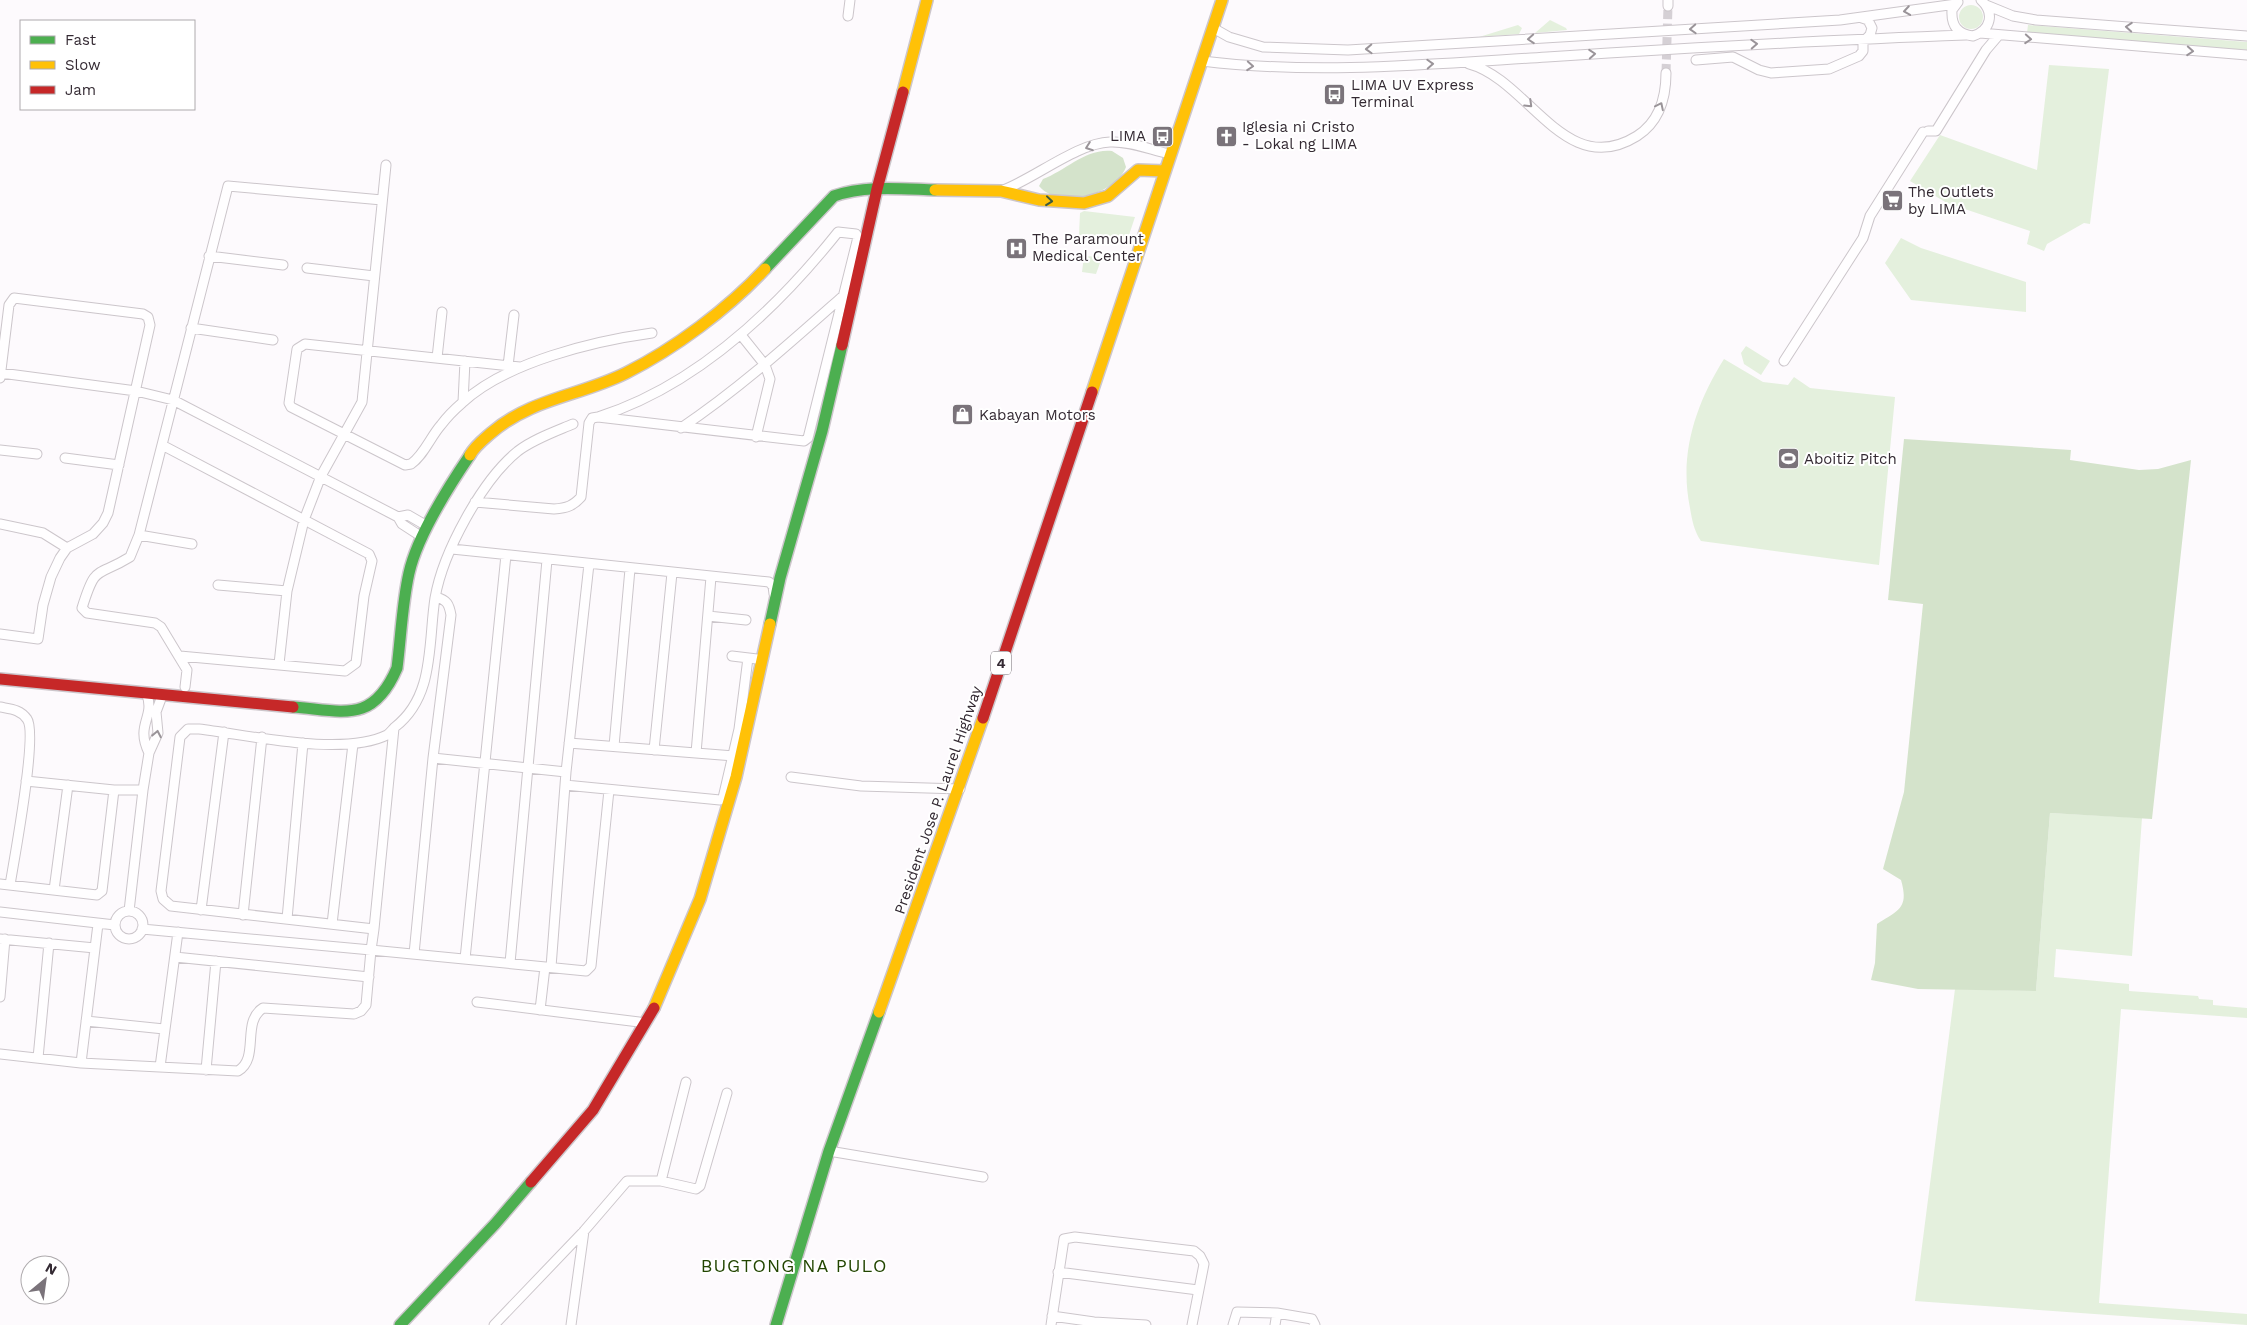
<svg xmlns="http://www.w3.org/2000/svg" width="2247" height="1325" font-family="'Work Sans',sans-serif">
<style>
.green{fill:#e4f0dd}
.forest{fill:#d4e3cb}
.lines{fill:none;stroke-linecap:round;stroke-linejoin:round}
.street-tunnel{stroke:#d5d0d5;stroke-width:9;stroke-dasharray:9 4.5;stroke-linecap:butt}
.street-casing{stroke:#ccc6cb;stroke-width:11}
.fast-casing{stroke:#ccc6cb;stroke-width:14}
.slow-casing{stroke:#ccc6cb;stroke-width:14}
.jam-casing{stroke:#ccc6cb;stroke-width:14}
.street{stroke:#fffeff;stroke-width:9}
.fast{stroke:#4caf50;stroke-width:11}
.slow{stroke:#ffc107;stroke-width:11}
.jam{stroke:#c62828;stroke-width:11}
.oneway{stroke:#9a9499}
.oneway2{stroke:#3c593d}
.labels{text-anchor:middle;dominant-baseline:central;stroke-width:4;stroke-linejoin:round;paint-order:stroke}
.shield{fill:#fff;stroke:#716a70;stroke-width:1}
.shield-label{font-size:14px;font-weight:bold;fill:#342a33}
.poi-label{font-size:15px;fill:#342a33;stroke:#fff;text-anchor:start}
.street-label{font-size:15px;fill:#342a33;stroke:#fff}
.quarter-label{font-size:18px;letter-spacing:1px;fill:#224500;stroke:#fff}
</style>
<rect width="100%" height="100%" fill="#fdfafd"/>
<!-- green -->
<path class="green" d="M1959 17a12 12 0 1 1 24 0a12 12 0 1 1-24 0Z
M1550,20L1566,28L1567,30L1535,33Z
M1518,25L1522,28L1519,34L1479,37Z
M2028,25L2247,42V50L2027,33Z
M2049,65L2109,69L2090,224L2084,223L2047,244L2044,251L2027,244L2030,231L1947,203L1910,181L1940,135L2037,170Z
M1084,211L1135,217L1128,238L1079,235L1080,213Z
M1901,238L1921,248L2026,282V312L1911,300L1885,263Z
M1084,256L1102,257L1096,274L1082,272Z
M1746,346L1770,361L1761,375L1744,364L1741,353Z
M1724,359L1763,382L1788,385L1794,377L1810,388L1895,397L1879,565L1701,541C1694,531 1692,520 1690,508C1679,455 1695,405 1724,359Z
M2050,813L2142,818L2132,956L2056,949L2054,977L2129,984V991L2198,996L2199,999L2213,1000V1005L2247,1008V1018L2121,1009L2099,1303L2247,1314V1325L1915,1301L1955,989L2036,991Z"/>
<!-- forest -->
<path class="forest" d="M1112,151L1123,158L1126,167C1115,196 1057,209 1039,186L1043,179C1065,171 1086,148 1112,151Z
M1904,439L2071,450L2070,460L2139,470L2158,469L2191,460L2152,819L2050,813L2036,991L1918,989L1871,980L1875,963L1877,924C1899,910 1909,908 1901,880L1883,869L1904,792L1923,604L1888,600Z"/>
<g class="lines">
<!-- street-tunnel -->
<path class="street-tunnel" d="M1666,73L1668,6"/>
<defs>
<path id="street" d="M1958,2L1952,10C1951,26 1958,34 1973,36C1991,30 1995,13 1981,0
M1986,5L2013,16L2036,20L2247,36
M1668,6V0
M848,16L850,0
M1862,18L1868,20L1872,28L1870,35L1865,40
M1213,28L1229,37L1263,47L1348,50L1840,20L1956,4
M1980,33L2247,55
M1696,60L1733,57L1759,70L1771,73L1829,69L1859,56L1863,51V40
M1202,61C1316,75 1432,64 1547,57C1686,48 1826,40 1966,35
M1469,64C1529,80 1565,181 1637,136C1659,122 1666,97 1666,73
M1928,131H1936L1986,50L1998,36
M1001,191C1034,179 1077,143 1110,142C1130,141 1151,150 1170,154
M209,256L283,265
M307,268L374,276
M191,328L273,340
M741,335L765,365L770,379L756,437
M437,358L442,312
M1784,361L1863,238L1870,216L1923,132
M508,366L514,315
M520,367L305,344L297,349L289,403L291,407L405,465L411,464C424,455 431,436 441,425C447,417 455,409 462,403C506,362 594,341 652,333
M1,373L136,391L173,400L398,517L402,524L422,537
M0,378L9,305L14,298L143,314L148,317L150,325L108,513L103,523L93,534L67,548L60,558L51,577L43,605L38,639L0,634
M463,402L465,361
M681,428C739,389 791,342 843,296
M162,445L369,554L372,561L364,596L356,663L345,671L180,656
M0,450L37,454
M65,458L119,465
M475,502L554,509C567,508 573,506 581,497L589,423L592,418L598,417L804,441L808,438L858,237L856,234L838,232C775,311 696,386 598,417
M398,517L408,515L427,526
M0,524L43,533L67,548
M139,535L192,544
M452,549L769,582L773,586L774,594
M218,585L287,591
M708,616L746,620
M732,656L757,659
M279,664L287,591L304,520L321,476L362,402L386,165
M185,687L187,670L161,627L155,623L87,613L82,608C96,563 96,578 130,557L139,535L228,186L382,200
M147,695C155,718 135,724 149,753L158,733L156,712L162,696
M0,707C10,709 20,709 27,719C38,733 14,860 10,885
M569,743L734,756
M614,746L630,569
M654,750L672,573
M696,753L711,577
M433,758L566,772
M791,777L861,786L960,789
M565,785L720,800L723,798L739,729L748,658
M114,790H143L129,911
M143,790L149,753
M0,884L97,895L102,891L114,790L26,781
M54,890L68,785
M201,910L224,732
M115 925a14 14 0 1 1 28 0a14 14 0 1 1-28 0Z
M0,912L115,925
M243,915L262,737
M287,919L303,743
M332,924L353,744
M142,929L371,950L374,929L171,906L163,899L161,891L180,737L188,729H199C249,735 342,757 387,735C390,733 392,730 395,727C435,696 428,643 435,598C443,552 482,480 518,451C534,439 554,432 573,424
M374,929L394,728
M0,939L95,948
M414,954L433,758L451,615C449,604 447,600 436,597
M175,957L369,977
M465,959L506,555
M510,963L547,560
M551,967L566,772L589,564
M0,997L5,939
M477,1002L639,1022
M540,1010L545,967
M86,1021L164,1029
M0,1054L81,1063L238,1071C260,1058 241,1022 263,1008L354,1014L361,1011L366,1005L371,950L586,971L591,966L609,790
M38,1058L49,943
M81,1063L98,924
M160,1067L178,932
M206,1070L216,961
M829,1151L983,1177
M661,1181L686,1082
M1058,1272L1198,1290
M1052,1316L1094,1322L1146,1325
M494,1325L584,1231L627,1181H661L696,1189L700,1186L727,1093
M571,1325L584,1231
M1051,1325L1064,1239L1075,1237L1194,1251L1200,1256L1204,1264L1192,1325
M1233,1325L1237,1312L1277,1313L1312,1319L1315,1325
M1275,1325L1277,1313"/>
<path id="fast" d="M765,269L834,196C865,185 902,189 935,190
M770,624L780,578L822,431L842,345
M293,707C344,711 373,724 397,668C401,637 402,604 409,573C417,537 449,486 470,455
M400,1325L495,1224L531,1182
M776,1325L829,1151L879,1012"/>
<path id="slow" d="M903,92L927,0
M935,190L1001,191L1039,200L1084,203L1108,196L1138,170L1165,171
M1092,392L1222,0
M470,455C475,446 483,440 491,433C532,398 580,396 626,373C674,349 728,309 765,269
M654,1008L700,899L736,777L770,624
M879,1012L983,718"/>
<path id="jam" d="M842,345L877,189L903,92
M0,679L293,707
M983,718L1092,392
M531,1182L593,1110L654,1008"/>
</defs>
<!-- street casing -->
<use href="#street" class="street-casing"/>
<!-- fast casing -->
<use href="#fast" class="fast-casing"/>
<!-- slow casing -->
<use href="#slow" class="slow-casing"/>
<!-- jam casing -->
<use href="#jam" class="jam-casing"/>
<!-- street -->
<use href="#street" class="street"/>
<!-- fast -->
<use href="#fast" class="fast"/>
<!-- slow -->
<use href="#slow" class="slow"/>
<!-- jam -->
<use href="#jam" class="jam"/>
</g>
<!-- one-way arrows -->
<defs><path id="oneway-chevron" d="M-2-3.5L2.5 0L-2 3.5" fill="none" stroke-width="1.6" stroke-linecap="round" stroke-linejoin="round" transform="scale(1.25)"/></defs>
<g class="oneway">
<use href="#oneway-chevron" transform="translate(1907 11) rotate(171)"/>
<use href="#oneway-chevron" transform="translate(2129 27) rotate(-176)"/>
<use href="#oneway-chevron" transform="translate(1693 29) rotate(177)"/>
<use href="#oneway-chevron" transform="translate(1531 39) rotate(176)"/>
<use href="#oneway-chevron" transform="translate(2028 39) rotate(4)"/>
<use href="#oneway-chevron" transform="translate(1754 44) rotate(-3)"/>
<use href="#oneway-chevron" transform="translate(1369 49) rotate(178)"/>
<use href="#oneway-chevron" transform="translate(2190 51) rotate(4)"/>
<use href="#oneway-chevron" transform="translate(1592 54) rotate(-4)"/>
<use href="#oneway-chevron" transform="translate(1430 64) rotate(-3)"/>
<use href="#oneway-chevron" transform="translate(1250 66) rotate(4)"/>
<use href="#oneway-chevron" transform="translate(1529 104) rotate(44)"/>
<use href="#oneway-chevron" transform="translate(1660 106) rotate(-64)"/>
<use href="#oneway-chevron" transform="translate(1089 147) rotate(160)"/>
<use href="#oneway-chevron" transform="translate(157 734) rotate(-79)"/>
</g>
<use class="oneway2" href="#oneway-chevron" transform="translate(1049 201) rotate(6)"/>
<!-- icons -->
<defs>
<symbol id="bus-square" viewBox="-11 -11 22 22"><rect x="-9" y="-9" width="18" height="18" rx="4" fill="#7a737a" stroke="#fff"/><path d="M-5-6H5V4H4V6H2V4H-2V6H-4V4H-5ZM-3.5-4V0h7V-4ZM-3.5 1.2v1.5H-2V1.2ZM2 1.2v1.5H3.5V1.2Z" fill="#fff"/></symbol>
<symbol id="church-square" viewBox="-11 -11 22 22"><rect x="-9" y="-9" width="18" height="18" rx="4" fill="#7a737a" stroke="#fff"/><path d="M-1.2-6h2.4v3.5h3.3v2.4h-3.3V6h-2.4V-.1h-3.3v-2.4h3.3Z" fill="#fff"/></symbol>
<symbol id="supermarket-square" viewBox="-11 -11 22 22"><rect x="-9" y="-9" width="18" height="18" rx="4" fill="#7a737a" stroke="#fff"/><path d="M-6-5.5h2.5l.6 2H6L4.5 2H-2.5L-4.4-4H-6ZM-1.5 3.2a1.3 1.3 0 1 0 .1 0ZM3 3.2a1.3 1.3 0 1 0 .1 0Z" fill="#fff"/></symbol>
<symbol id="hospital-square" viewBox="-11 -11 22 22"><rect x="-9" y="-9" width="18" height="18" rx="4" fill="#7a737a" stroke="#fff"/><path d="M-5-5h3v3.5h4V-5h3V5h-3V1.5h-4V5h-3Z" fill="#fff"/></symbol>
<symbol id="shop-square" viewBox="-11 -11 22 22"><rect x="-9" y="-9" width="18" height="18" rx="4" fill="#7a737a" stroke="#fff"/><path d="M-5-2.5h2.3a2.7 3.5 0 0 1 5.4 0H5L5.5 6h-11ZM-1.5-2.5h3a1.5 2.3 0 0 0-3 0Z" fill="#fff"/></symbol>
<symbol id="stadium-square" viewBox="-11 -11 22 22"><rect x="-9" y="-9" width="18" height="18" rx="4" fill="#7a737a" stroke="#fff"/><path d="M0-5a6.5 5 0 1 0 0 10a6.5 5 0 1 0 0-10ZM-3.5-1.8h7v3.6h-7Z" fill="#fff"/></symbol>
</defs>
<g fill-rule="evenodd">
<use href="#bus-square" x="1322" y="82" width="25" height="25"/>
<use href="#bus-square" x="1150" y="124" width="25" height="25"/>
<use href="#church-square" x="1214" y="124" width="25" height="25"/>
<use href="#supermarket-square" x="1880" y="188" width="25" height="25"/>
<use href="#hospital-square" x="1004" y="236" width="25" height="25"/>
<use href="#shop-square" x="950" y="402" width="25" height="25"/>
<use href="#stadium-square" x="1776" y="446" width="25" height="25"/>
</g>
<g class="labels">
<!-- shield labels -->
<rect class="shield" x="991" y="651.5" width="20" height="23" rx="4"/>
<g class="shield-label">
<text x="1001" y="663">4</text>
</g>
<!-- poi labels -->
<g class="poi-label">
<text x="1351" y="85">LIMA UV Express<tspan x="1351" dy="17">Terminal</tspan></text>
<text x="1242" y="127">Iglesia ni Cristo<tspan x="1242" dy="17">- Lokal ng LIMA</tspan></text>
<text x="1146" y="136" text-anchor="end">LIMA</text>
<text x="1908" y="192">The Outlets<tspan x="1908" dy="17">by LIMA</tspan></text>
<text x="1032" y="239">The Paramount<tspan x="1032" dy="17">Medical Center</tspan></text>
<text x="979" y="415">Kabayan Motors</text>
<text x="1804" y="459">Aboitiz Pitch</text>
</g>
<!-- street labels -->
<g class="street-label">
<text transform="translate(938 800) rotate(-71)">President Jose P. Laurel Highway</text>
</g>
<!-- quarter labels -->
<g class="quarter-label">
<text x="794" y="1265">BUGTONG NA PULO</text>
</g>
</g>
<!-- legend -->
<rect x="20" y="20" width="175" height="90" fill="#ffffff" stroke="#aeaaad"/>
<rect x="30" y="36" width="25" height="8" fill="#4caf50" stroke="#aeaaad"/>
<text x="65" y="45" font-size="15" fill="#342a33">Fast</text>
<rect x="30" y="61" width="25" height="8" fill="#ffc107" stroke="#aeaaad"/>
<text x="65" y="70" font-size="15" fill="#342a33">Slow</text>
<rect x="30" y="86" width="25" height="8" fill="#c62828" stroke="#aeaaad"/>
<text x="65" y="95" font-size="15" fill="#342a33">Jam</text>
<!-- north arrow -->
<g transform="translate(45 1280) rotate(29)"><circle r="24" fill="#ffffff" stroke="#aeaaad"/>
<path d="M0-4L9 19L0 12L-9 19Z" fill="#7a737a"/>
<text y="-8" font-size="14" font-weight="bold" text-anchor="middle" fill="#342a33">N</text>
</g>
</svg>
